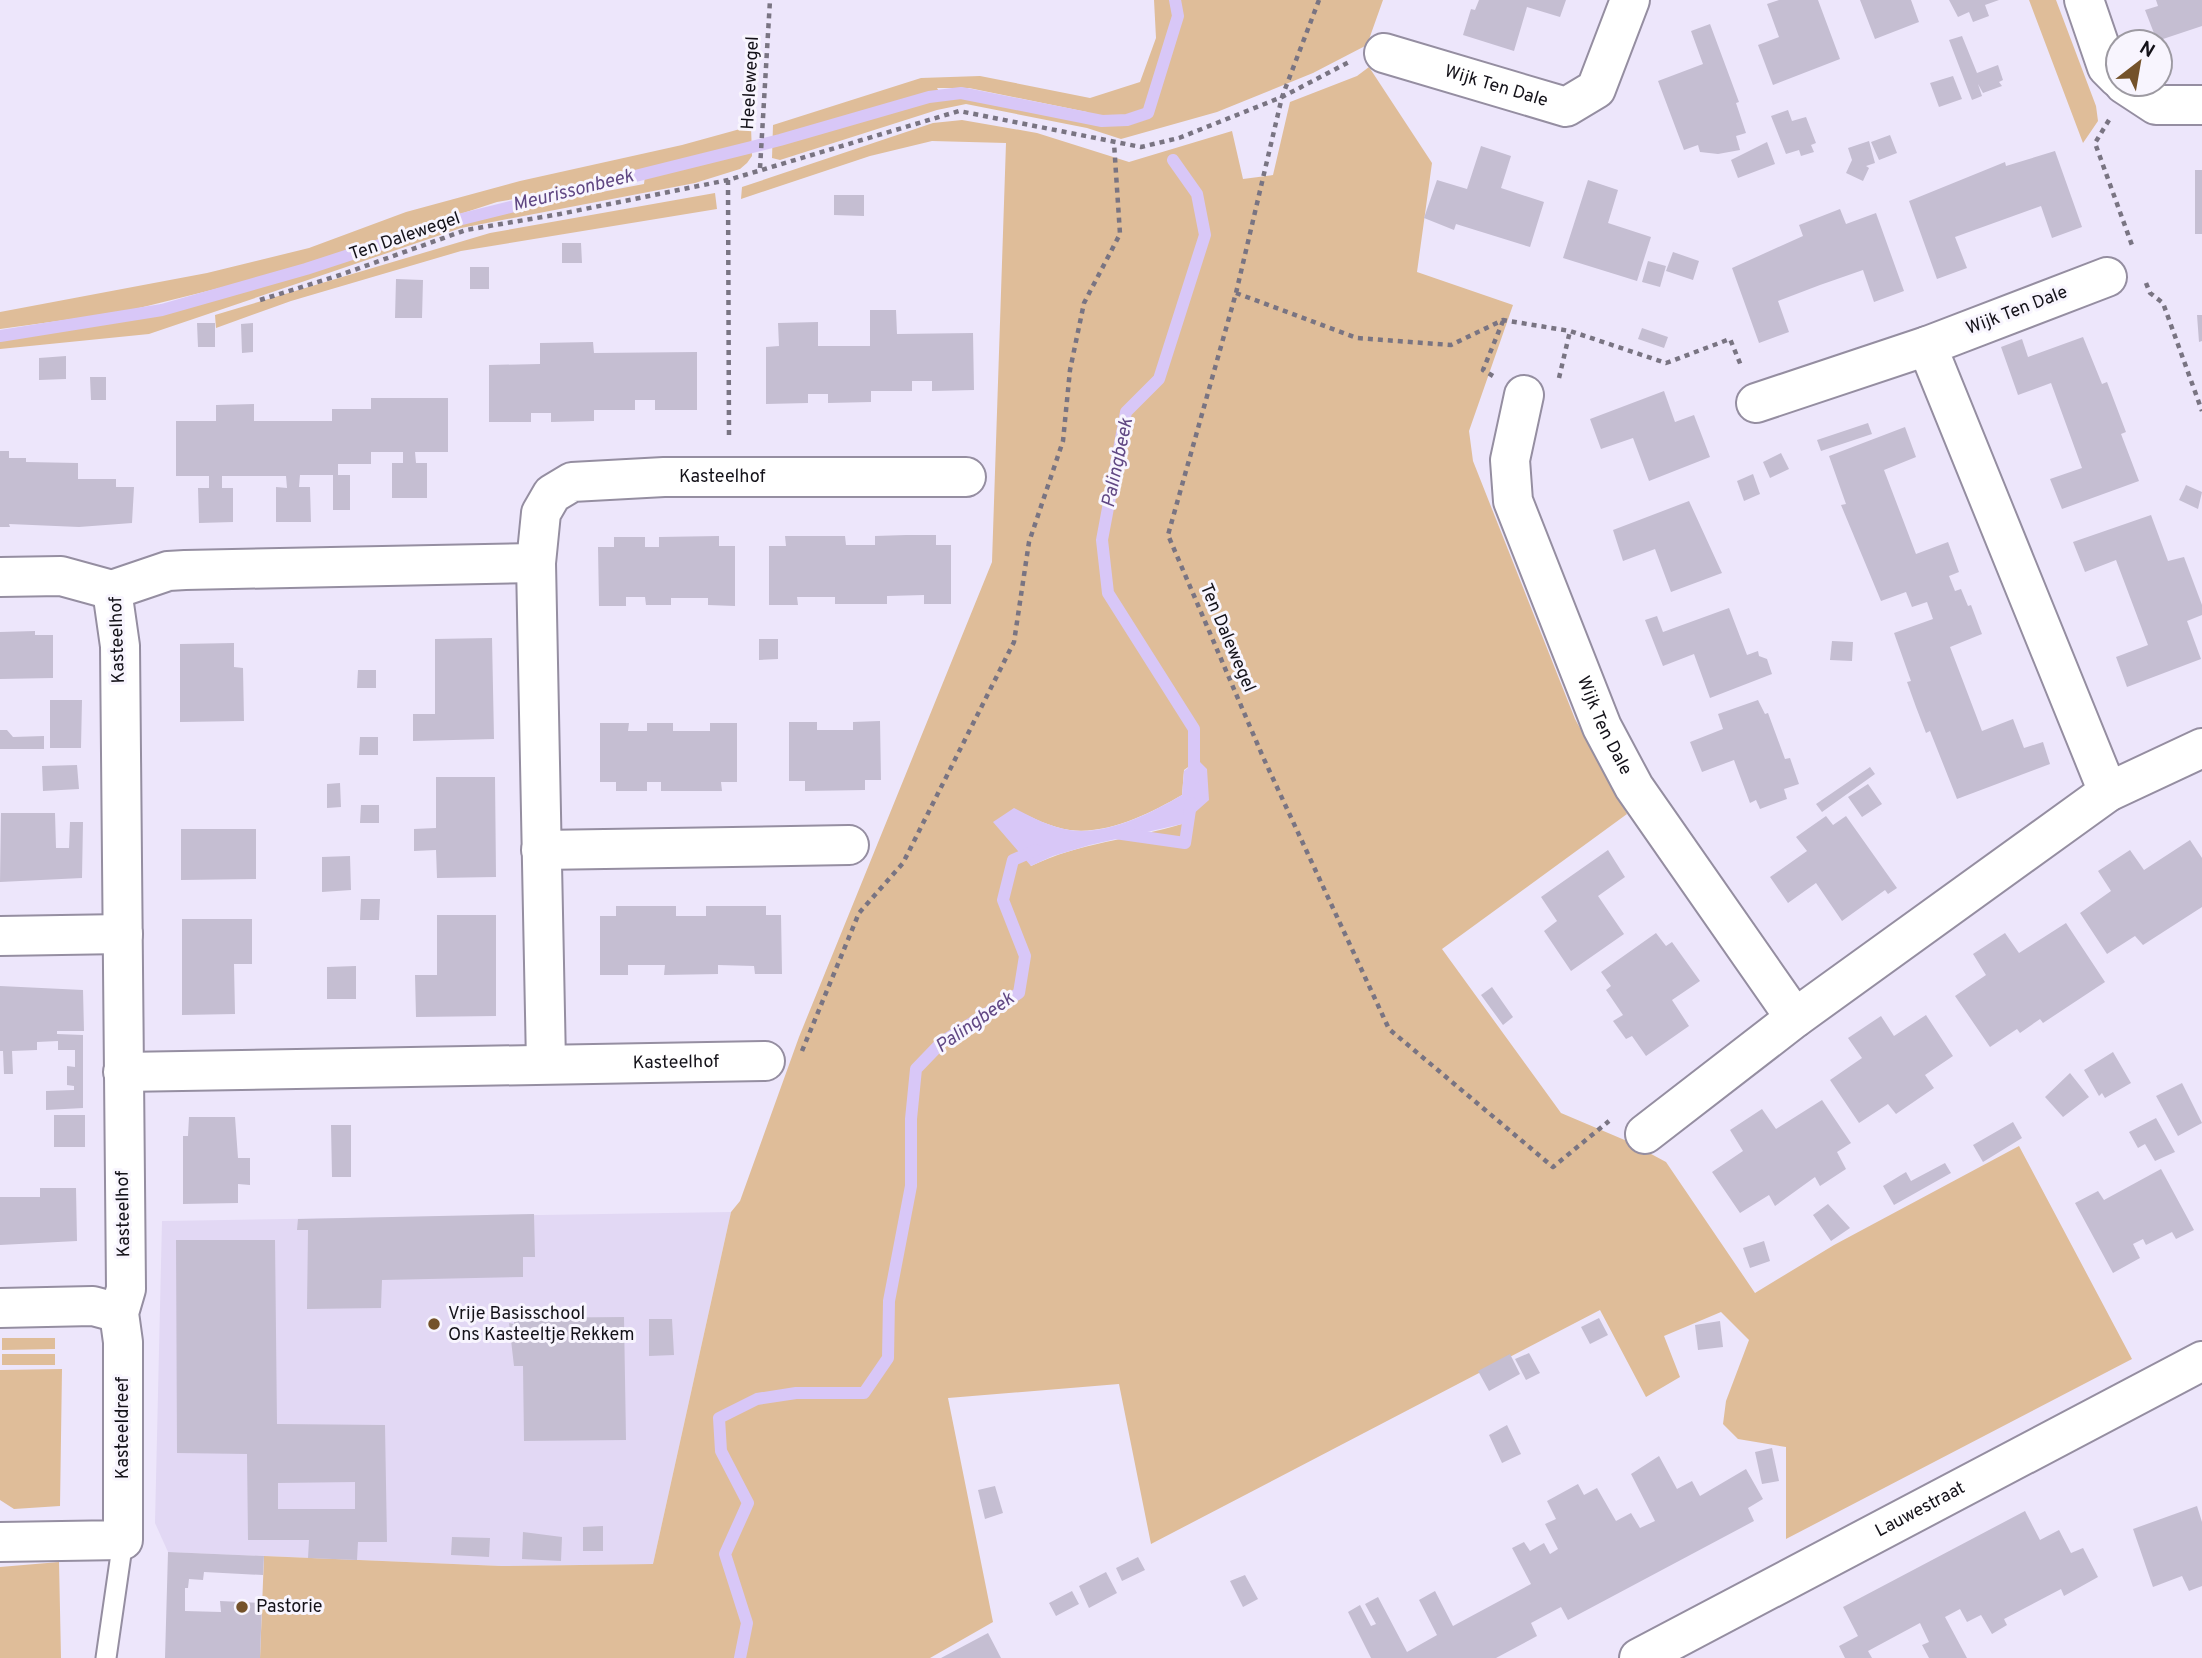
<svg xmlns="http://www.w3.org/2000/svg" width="2202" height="1658" font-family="Overpass,sans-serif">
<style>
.built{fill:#e2d8f4}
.green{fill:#dfbd99;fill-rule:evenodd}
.water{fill:#d8c7f7}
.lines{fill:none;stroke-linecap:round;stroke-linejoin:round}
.stream{stroke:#d8c7f7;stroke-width:12}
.building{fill:#c5bed2;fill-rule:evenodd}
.service-casing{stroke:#958ea1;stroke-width:23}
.minor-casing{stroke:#958ea1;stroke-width:42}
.tertiary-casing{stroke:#958ea1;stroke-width:42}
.path{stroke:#797482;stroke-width:4.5;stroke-dasharray:5 5;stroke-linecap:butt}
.service{stroke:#fff;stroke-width:19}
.minor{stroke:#fff;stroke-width:38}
.tertiary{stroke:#fff;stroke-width:38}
.poi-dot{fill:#74522a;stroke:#f8f5fe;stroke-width:2.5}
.labels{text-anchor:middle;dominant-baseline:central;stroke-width:6;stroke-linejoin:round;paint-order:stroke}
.street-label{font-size:18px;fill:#141219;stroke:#f8f5fe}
.poi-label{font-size:18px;fill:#141219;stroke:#f8f5fe;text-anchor:start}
.water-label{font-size:19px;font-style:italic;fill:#604783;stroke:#f8f5fe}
</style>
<rect width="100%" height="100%" fill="#ede6fb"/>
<!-- built -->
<path class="built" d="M731,1212L653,1564L501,1566L168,1552L155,1523L162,1221Z"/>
<!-- green -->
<path class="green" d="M1154,0H1383L1367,45L1313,73L1217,112L1121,139L1087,128L966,104L937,110L780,160L772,158L773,125L921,78L980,76L1090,98L1140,82L1156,38ZM937,88H969L1087,112V118L971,96L941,95Z
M2029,0H2056L2096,106L2098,121L2083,143Z
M1369,67L1432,163L1417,272L1513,305L1469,431L1473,461L1575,719L1627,814L1442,949L1561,1113L1627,1141L1666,1162L1755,1293L1834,1245L2019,1146L2132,1359L1786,1539V1447L1738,1439L1723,1424L1726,1401L1749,1340L1721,1312L1664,1336L1680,1377L1646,1397L1600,1310L1151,1544L1119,1384L948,1398L993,1622L930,1658H260L264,1556L501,1566L653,1564L731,1212L740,1201L799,1037L992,562L1006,143L932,141L870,156L741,199L742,187L933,123L962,120L1037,133L1129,162L1232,131L1243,179L1273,175L1290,102L1357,76ZM1198,760L1182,824C1132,839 1079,843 1031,866L1014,809C1031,817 1050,827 1070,830C1107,835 1151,813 1182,795L1184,770Z
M751,126L752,156L747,163L740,169L695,183L461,228L149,334L0,349V341L162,315L491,213L644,184L645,176L497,202L276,274L123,312L0,329V312L207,273L309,248L406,212L520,181L682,145Z
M715,193L717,209L461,251L291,301L216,328L215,315L490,233Z
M2,1338H55V1349L2,1350Z
M2,1354H55V1365H2Z
M62,1369L60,1506L14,1509L0,1500V1370Z
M59,1562L61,1658H0V1567Z"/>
<!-- water -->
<path class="water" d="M1198,760L1207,769L1209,800L1182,824L1090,845L1053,856L1031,866L993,822L1014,808C1031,817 1050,827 1069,830C1107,836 1151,813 1182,795L1184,771Z"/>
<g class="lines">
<!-- stream -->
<path class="stream" d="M1173,160L1197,194L1205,235L1159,379L1126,412L1102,540L1108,593L1194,729V778
M0,336L162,310L306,269L450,222L780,140L929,97L961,93L1102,121L1127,120L1148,113L1178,16L1175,0
M1115,833L1185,843L1191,803
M740,1658L747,1623L725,1554L748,1503L721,1451L719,1418L757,1399L796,1393H864L888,1358L889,1301L911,1186V1119L916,1069L942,1042L1019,993L1025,956L1003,900L1013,860L1036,850"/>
</g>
<!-- building -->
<path class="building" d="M1479,0H1566L1560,17L1527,7L1514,51L1463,35L1471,9L1475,10Z
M1779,0H1818L1840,59L1773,85L1758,45L1779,37L1767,4Z
M1860,0H1911L1919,22L1875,39Z
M1949,0H1999L1985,5L1989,16L1973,22L1969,12L1958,17Z
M2156,0H2202V26L2157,41L2145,10L2158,6Z
M1710,24L1739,102L1736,103L1746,133L1736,136L1740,150L1718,154L1700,152L1698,145L1684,150L1658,81L1703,64L1691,31Z
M1962,36L1977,73L1998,65L2003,80L1999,82L2002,86L1983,93L1978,84L1982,96L1972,100L1949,40Z
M1953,76L1962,99L1939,107L1930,83Z
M1788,110L1792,121L1806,117L1816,143L1811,145L1814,152L1801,156L1799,150L1786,154L1771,116Z
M1890,135L1897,153L1879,160L1871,142Z
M1869,141L1875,163L1866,166L1869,168L1863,181L1846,173L1852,160L1848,148Z
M1767,142L1775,164L1738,178L1731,160Z
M1481,146L1511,156L1501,188L1544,202L1530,247L1456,224L1454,230L1424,218L1437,180L1467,189Z
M2055,151L2082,227L2052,238L2041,206L1955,237L1967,268L1937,279L1909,201L2005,162L2006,166Z
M2195,170H2202V234H2195Z
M1588,180L1618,190L1608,223L1651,237L1637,281L1563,258Z
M834,195H864V216L834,215Z
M1840,209L1846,224L1876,213L1904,291L1874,302L1863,270L1820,285L1778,301L1789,332L1759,343L1732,268L1803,236L1799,225Z
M562,243H581L582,263H562Z
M1673,252L1699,261L1693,280L1666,271Z
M1648,261L1666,266L1660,287L1642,282Z
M470,267H489V289H470Z
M396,279L423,280L422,318H395Z
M870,310H896L897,334L973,333L974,390L932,391V381H912V391H871V402L828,403V394H808V403L766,404V347L779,346L778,323L818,322V346H870Z
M2197,315H2202V341L2199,342Z
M197,323H215V347H198Z
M253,323V352L242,353L241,324Z
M1642,328L1668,337L1664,348L1638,339Z
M2083,337L2102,384L2107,382L2126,432L2121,434L2139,481L2062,509L2050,479L2082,468L2051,383L2018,395L2001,347L2022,339L2028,357Z
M593,342L594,353L697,352V410H655V400H635V410H594V421L551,422V413H531V422H489V365L540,364V343Z
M66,356V379L39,380V358Z
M90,377H106V400H91Z
M1664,391L1675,422L1694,415L1710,457L1649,481L1633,438L1601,449L1590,419Z
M371,398H448V452H415L416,463H427V498H392V463H403V452H371V464H338V475H350V510H333V475H300L299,487H310L311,522H276V487L287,488L286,476H222V488H233V522L199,523L198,488H209V476H176V421H216V405L254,404V421H332V409H371Z
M1868,423L1872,434L1821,451L1817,440Z
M1905,427L1916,457L1884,470L1916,554L1948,542L1959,572L1949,576L1955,591L1961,589L1968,606L1971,605L1982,634L1950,647L1982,731L2013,719L2024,748L2043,742L2050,764L1957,799L1930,731L1926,733L1916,707L1907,682L1911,681L1894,633L1933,619L1927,602L1912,607L1906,592L1881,601L1841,505L1846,504L1829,456Z
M0,451H9V458H26V462L78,463V479H116V487H134L132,523L79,527L9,524L10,527H0Z
M1781,453L1789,469L1770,478L1763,462Z
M1753,474L1760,494L1744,501L1737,481Z
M2186,485L2202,492L2198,509L2179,500Z
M1689,501L1722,573L1671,592L1655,549L1623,561L1613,530Z
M2151,515L2168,561L2184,557L2202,605V615L2187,621L2201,659L2127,687L2116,657L2148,645L2116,560L2085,572L2073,542Z
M906,535H936V545H951V604H924V595L887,596V604H835V597H797L798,605H769V546H786L785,536H845L846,545H875V536Z
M719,536V546H735V606L708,605V598H671V605H646L645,597H626V606H599L598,547H614V537H645V547H659V537Z
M1729,608L1747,655L1758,651L1759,656L1767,659L1772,674L1710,698L1694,654L1663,666L1645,620L1657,616L1663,632Z
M35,631V635H53V678L0,679V632Z
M492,638L494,739L413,741V714H435V639Z
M759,639H778V659L759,660Z
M1832,641L1853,642L1852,661L1830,660Z
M234,643V667L243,668L244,721L180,722V644Z
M358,670H376V688H357Z
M50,700H82L81,748H50Z
M1758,700L1765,714L1768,713L1785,759L1790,758L1799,784L1784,789L1787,799L1760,809L1756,800L1750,803L1734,760L1702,772L1690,742L1723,729L1718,714Z
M880,721L881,780H865V790L805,791V781H789V722H817V730H853V722Z
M600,723H629L628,731H647V723H673V731H710V723H737V782H721L722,791H661V782H647V791H616V782H600Z
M0,730H7L13,737L44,736V749H0Z
M360,737H378V755H359Z
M77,765L79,789L43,791L42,766Z
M1870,767L1875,774L1822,812L1816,804Z
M436,777H495L496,877L437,878L436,850L414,851V829L436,828Z
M340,783L341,807L327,808V784Z
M1868,784L1882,804L1862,817L1848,797Z
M361,805H379V823H360Z
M1,813H55L56,848H69L70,822H83L82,878L0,882Z
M1826,816L1833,825L1846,816L1897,888L1888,894L1885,890L1842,921L1816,883L1788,903L1770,877L1807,851L1796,837Z
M181,829H256V879L181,880Z
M2190,840L2202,858V907L2143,945L2135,936L2107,954L2080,913L2111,891L2098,871L2130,850L2144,870Z
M1608,850L1625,877L1598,896L1624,934L1571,971L1544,931L1557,921L1541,897Z
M350,856L351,890L322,892V857Z
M361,899H380L379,920H360Z
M616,906H676V916H706V906H766V915H781L782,974H755L754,966L718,965V974L664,975L665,965H628V975H600V916H616Z
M437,915H496V1016L416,1017L415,975H437Z
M182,919H252V964H234L235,1014L182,1015Z
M2066,923L2105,982L2043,1023L2040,1019L2020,1033L2017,1029L1990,1047L1955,996L1986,975L1973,954L2005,933L2019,953Z
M1656,933L1666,946L1672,942L1700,981L1672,1000L1689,1026L1646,1056L1632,1036L1626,1039L1613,1021L1623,1015L1606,990L1611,986L1601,972Z
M356,966V999H327V967Z
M0,986L83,990L84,1031H57V1034L83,1035V1108L46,1110V1091L74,1090V1086L67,1085V1066L75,1067V1050H58V1041L37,1042V1050L12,1051L13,1074H4L3,1051H0Z
M1492,987L1513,1017L1503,1025L1481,995Z
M1926,1015L1953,1056L1925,1075L1934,1088L1896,1114L1888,1104L1859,1123L1830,1080L1862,1058L1848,1038L1881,1016L1894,1036Z
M2113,1052L2131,1083L2105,1098L2102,1093L2099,1096L2084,1070Z
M2070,1073L2089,1097L2063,1117L2045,1097Z
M2182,1083L2202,1123L2178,1136L2156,1096Z
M1822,1100L1851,1143L1837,1152L1846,1169L1820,1186L1815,1177L1775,1206L1769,1195L1740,1213L1712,1172L1743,1151L1730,1130L1762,1109L1776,1129Z
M54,1115H85V1147H54Z
M189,1117H235L238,1158H250V1185L238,1184V1203L183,1204V1136H188Z
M2156,1118L2175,1152L2155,1161L2145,1144L2138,1148L2129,1132Z
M2013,1122L2022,1138L1983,1162L1973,1145Z
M331,1125H351V1177H332Z
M1945,1163L1951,1173L1894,1205L1883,1186L1906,1172L1911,1181Z
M2161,1169L2194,1230L2176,1239L2172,1232L2146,1245L2143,1239L2133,1244L2140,1258L2113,1273L2075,1203L2098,1191L2104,1200Z
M40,1188H76L77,1241L0,1245V1197H40Z
M1828,1204L1850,1228L1831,1241L1813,1215Z
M534,1214L535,1257H523V1277L382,1280L381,1308L307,1309L308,1230H297L298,1219Z
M176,1240H275L277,1424L385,1425L387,1542H358L357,1560L308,1558L309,1540H248L247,1454L177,1453ZM355,1482V1509H278V1483Z
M1764,1241L1770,1261L1750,1268L1743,1248Z
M624,1317L626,1440L524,1441L523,1366H514L509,1323L514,1324V1318Z
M1599,1318L1608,1335L1590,1344L1581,1327Z
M649,1319H672L674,1355L649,1356Z
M1720,1321L1723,1347L1698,1350L1695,1325Z
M1529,1353L1540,1373L1526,1380L1515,1359Z
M1510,1354L1520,1374L1489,1391L1478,1371Z
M1507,1425L1521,1454L1502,1463L1489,1435Z
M1772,1448L1779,1481L1762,1484L1755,1452Z
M1659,1456L1677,1489L1692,1481L1700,1496L1746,1469L1763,1499L1748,1508L1754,1521L1568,1620L1561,1607L1531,1623L1537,1636L1496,1658H1371L1348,1612L1360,1605L1371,1626L1376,1624L1365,1604L1378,1597L1407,1652L1437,1635L1419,1600L1435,1591L1453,1626L1531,1584L1512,1548L1524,1542L1530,1551L1544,1543L1550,1554L1558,1549L1545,1524L1556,1519L1547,1501L1578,1484L1584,1495L1597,1488L1616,1521L1631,1513L1640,1528L1655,1521L1631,1474Z
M995,1486L1003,1513L985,1519L978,1490Z
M2197,1506L2202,1522V1586L2189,1591L2182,1576L2153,1587L2133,1529Z
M2025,1511L2040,1540L2059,1530L2071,1553L2083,1548L2098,1577L2064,1596L2061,1589L2004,1619L2007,1625L1992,1634L1981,1615L1967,1622L1960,1609L1945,1617L1967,1658H1929L1922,1645L1929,1642L1920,1623L1868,1651L1872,1658H1845L1839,1646L1858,1636L1843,1607Z
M603,1526V1551H583V1527Z
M523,1532L562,1537L561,1561L522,1559Z
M452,1537L490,1538L489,1557L451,1555Z
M168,1552L264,1556L263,1575L204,1572L203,1580L189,1579L188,1588H185V1611L221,1612L220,1601L262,1603L260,1658H165Z
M1138,1557L1145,1570L1122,1581L1116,1568Z
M1106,1572L1117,1593L1089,1608L1079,1586Z
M1245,1575L1258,1599L1243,1607L1230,1581Z
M1072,1591L1079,1604L1056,1616L1049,1603Z
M988,1633L1001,1658H941Z"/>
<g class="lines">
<defs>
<path id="service" d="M106,1658L123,1540"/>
<g id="minor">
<path d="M2084,0L2107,67L2118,78"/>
<path id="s1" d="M1384,53L1566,107L1596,89L1630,0"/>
<path d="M2124,84L2156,105H2202"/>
<path d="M2107,277L1927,346L2108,792"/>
<path id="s2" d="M1524,395L1510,460L1513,501L1602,727L1634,787L1795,1018"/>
<path d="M1756,403L1927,346"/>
<path d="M0,577L61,576L112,590"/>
<path d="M112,590L168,571L185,570L536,563"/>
<path d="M541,850L849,845"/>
<path d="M0,936L123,934"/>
<path id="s3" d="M546,1063L536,563L541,513L552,494L572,482L664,477H966"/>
<path id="s4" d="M123,1072L765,1061"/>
<path d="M1645,1134L1795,1018L2108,792L2202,748"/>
<path d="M0,1308L93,1306L119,1313"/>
<path d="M0,1542L123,1540V1342L119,1313L126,1289L120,646L112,590"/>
</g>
<g id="tertiary">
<path id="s5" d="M1639,1658L2202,1361"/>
</g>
</defs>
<!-- service casing -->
<use href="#service" class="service-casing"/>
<!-- minor casing -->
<use href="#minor" class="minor-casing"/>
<!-- tertiary casing -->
<use href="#tertiary" class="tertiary-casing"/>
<!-- path -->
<path class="path" d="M1319,0L1282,97L1236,293L1168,535L1263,757L1389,1029L1553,1167L1609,1121
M2109,120L2095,143L2133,248
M760,168L770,0
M728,180L729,438
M2146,283L2150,293L2163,303L2202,411
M1236,293L1357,338L1451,345L1503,320L1570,331L1666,363L1730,339L1742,368
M260,300L340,275L466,230L560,214L728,180L959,111L1141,147L1179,138L1282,97L1349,62
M1493,376L1483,370L1503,321
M1559,378L1570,331
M802,1051L859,913L903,863L1014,642L1029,542L1063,441L1070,370L1084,303L1120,234L1114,143"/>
<!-- service -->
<use href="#service" class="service"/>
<!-- minor -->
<use href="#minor" class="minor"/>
<!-- tertiary -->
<use href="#tertiary" class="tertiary"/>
</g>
<!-- markers -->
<g class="poi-dot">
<circle cx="434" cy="1324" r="7"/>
<circle cx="242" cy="1607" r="7"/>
</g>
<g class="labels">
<!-- street labels -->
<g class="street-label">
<text transform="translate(751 83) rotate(-87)">Heelewegel</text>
<text stroke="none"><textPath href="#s1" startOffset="117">Wijk Ten Dale</textPath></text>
<text transform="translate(405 237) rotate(-19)">Ten Dalewegel</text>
<text transform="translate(2017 311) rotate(-21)">Wijk Ten Dale</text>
<text stroke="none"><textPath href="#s3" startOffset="746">Kasteelhof</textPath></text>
<text transform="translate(1227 638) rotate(67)">Ten Dalewegel</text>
<text transform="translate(118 640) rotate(-92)">Kasteelhof</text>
<text stroke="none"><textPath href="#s2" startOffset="350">Wijk Ten Dale</textPath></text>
<text stroke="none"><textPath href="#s4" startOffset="553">Kasteelhof</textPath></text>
<text transform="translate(124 1214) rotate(-91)">Kasteelhof</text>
<text transform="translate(123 1428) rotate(-90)">Kasteeldreef</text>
<text stroke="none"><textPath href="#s5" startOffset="318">Lauwestraat</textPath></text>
</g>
<!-- poi labels -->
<g class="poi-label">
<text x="448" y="1314">Vrije Basisschool<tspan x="448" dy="21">Ons Kasteeltje Rekkem</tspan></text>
<text x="256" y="1607">Pastorie</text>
</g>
<!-- water labels -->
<g class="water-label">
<text transform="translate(573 191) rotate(-14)">Meurissonbeek</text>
<text transform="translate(1118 463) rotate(-78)">Palingbeek</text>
<text transform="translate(975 1023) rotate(-35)">Palingbeek</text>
</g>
</g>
<!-- north arrow -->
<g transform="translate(2139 63) rotate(31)"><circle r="33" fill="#f8f5fe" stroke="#9d9aa2" stroke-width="2"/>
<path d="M0-5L12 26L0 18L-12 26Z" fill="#74522a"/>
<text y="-10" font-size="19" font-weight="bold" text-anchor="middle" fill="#141219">N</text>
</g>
</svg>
